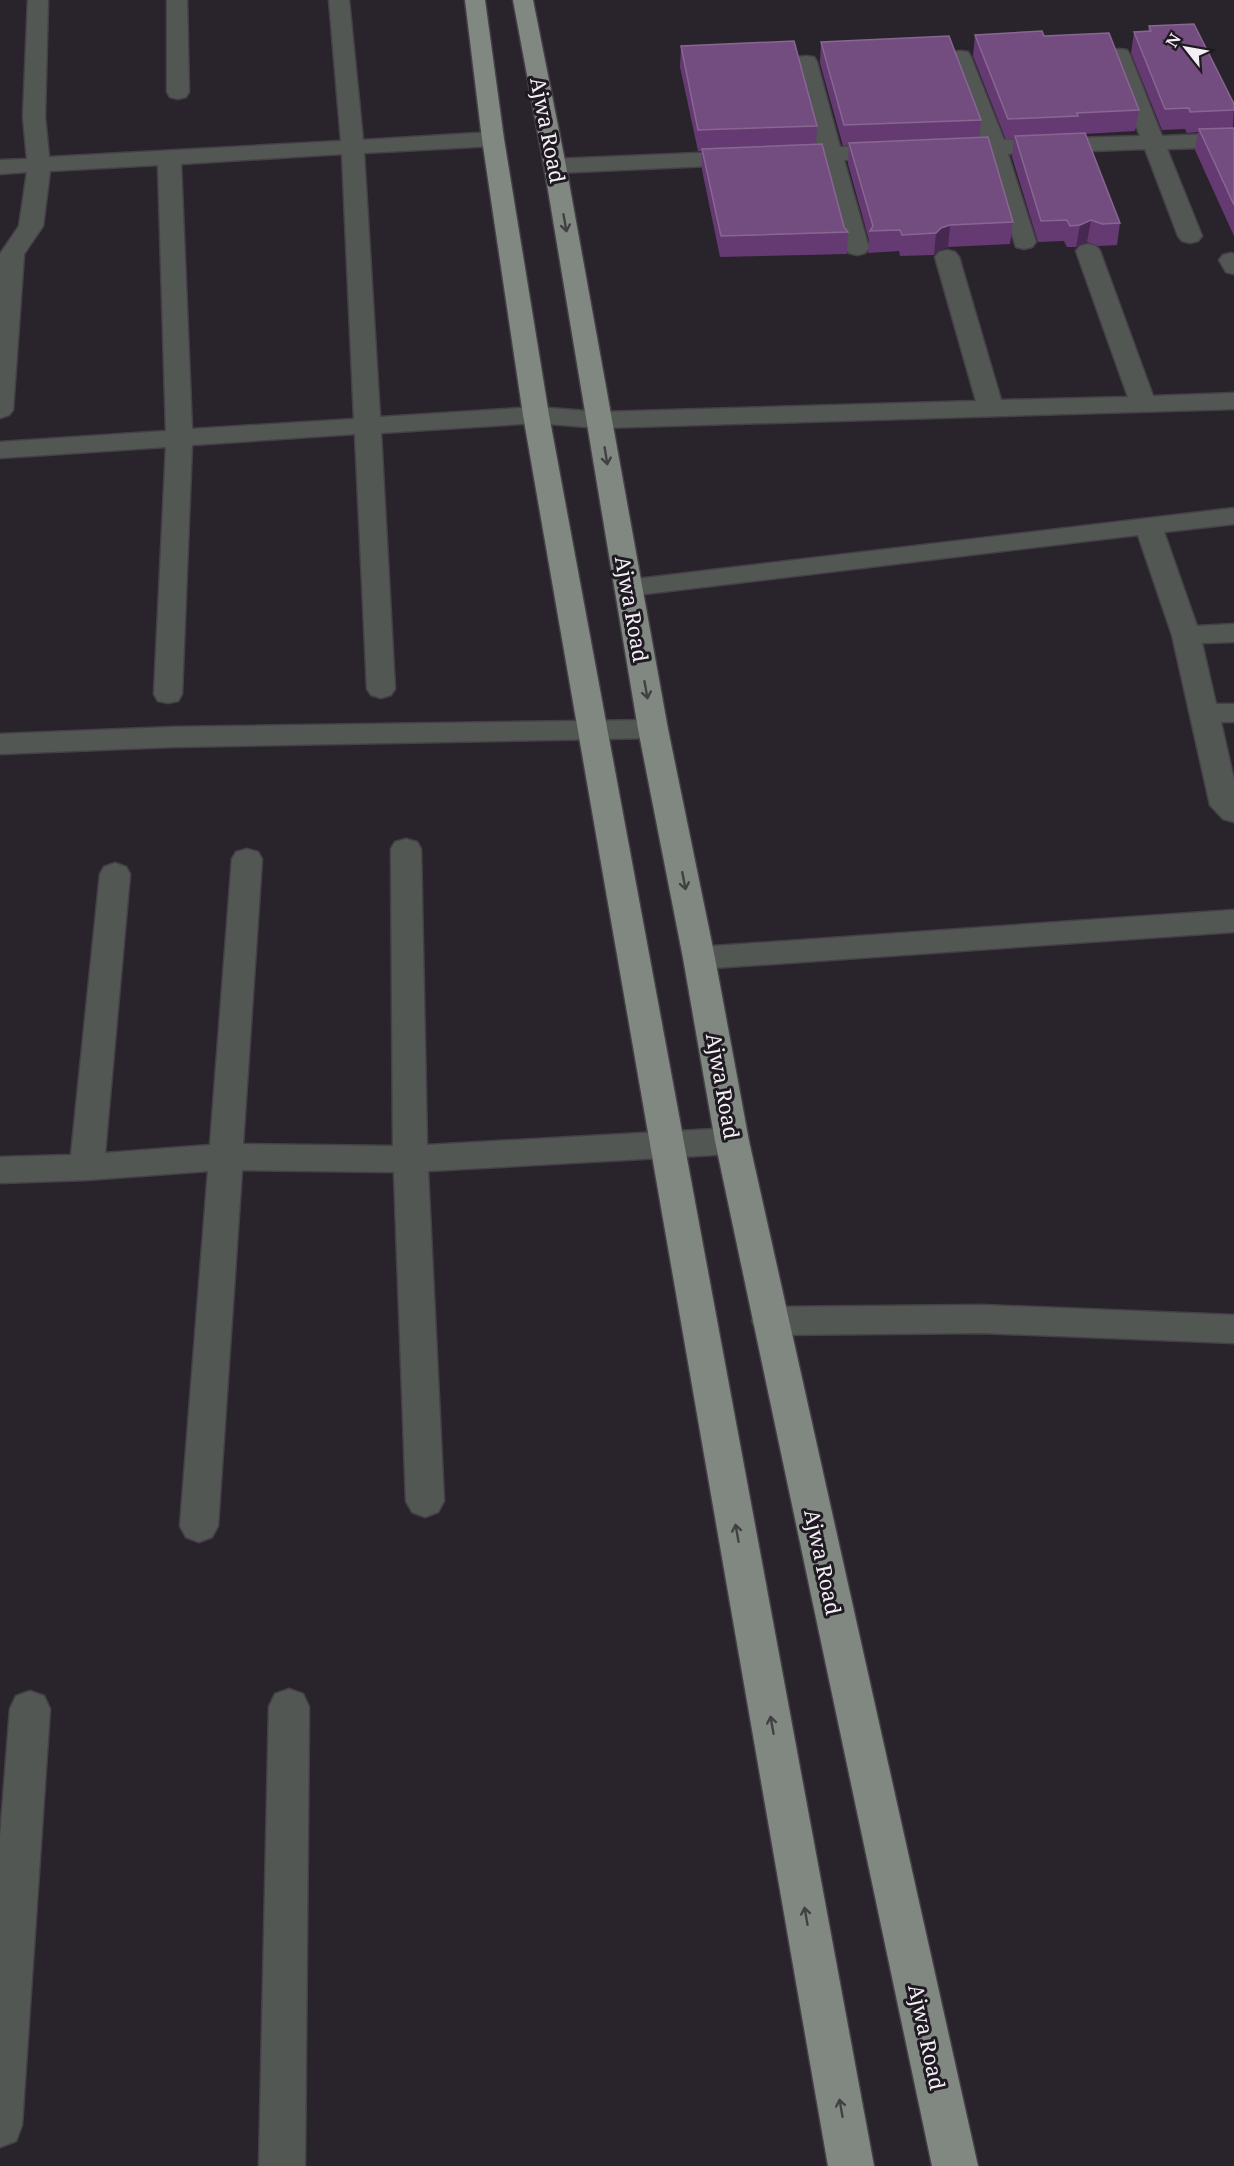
<svg xmlns="http://www.w3.org/2000/svg" width="1234" height="2166" font-family="'Noto Serif',serif">
<style>
.lines{fill:none;stroke-linecap:round;stroke-linejoin:round}
.minor-casing{stroke:#454047;stroke-width:3}
.major-casing{stroke:#454047;stroke-width:3}
.minor{fill:#535754;fill-rule:evenodd}
.major{fill:#808881;fill-rule:evenodd}
.wall{fill:#653a72}
.shaded-wall{fill:#462850}
.building{fill:#744d80;stroke:#886692;stroke-width:1.5}
.oneway{stroke:#414043}
.labels{text-anchor:middle;dominant-baseline:central;stroke-width:6;stroke-linejoin:round;paint-order:stroke}
.street-label{font-size:21px;fill:#f3eff4;stroke:#1f1a21}
</style>
<rect width="100%" height="100%" fill="#29232b"/>
<g class="lines">
<defs>
<path id="minor" d="M28,0H48L45,117L49,157L341,141L329,0H349L363,140L493,132L501,134L504,139L501,144L493,146L364,153L380,417L536,407L600,412L976,401L935,257L939,252L947,250L955,252L959,257L1001,400L1128,397L1076,251L1080,246L1088,244L1096,246L1100,251L1153,396L1234,393V409L600,428L536,423L381,433L395,689L391,695L381,698L371,695L367,689L355,434L192,445L182,694L178,701L168,703L158,701L154,694L166,447L0,458V442L166,431L158,165L50,171L43,226L24,254L13,410L9,415L0,418V254L19,226L27,172L0,174V160L27,159L23,117ZM342,154L354,419L192,429L181,164Z
M167,0H187L189,92L186,97L178,99L170,97L167,92Z
M1119,49L1127,50L1130,55L1162,136L1234,133V147L1167,149L1202,236L1198,241L1190,243L1182,241L1178,236L1145,149L1008,154L1036,242L1032,247L1024,249L1016,247L986,154L945,156L937,154L934,149L937,144L982,141L949,57L952,52L960,51L968,52L971,57L1004,140L1140,136L1108,55L1111,50Z
M806,56L814,57L817,62L840,147L893,144L901,146L904,151L901,156L844,160L869,248L865,253L857,255L849,253L845,248L822,161L555,173L547,171L544,166L547,161L555,159L818,148L795,62L798,57Z
M1231,253L1234,254V274L1226,272L1219,260L1223,255Z
M1234,508V524L1164,532L1197,626L1234,624V642L1202,643L1216,704H1234V722H1221L1234,780V822L1223,819L1210,805L1172,635L1138,535L628,596L618,594L614,588L618,582L628,580Z
M653,720L663,722L668,729L663,736L653,738L173,747L0,754V734L173,727Z
M406,839L417,842L421,849L427,1145L732,1128L744,1132L749,1141L744,1150L732,1154L428,1171L444,1501L438,1512L425,1517L412,1512L406,1501L394,1172L242,1170L218,1526L212,1537L199,1542L186,1537L180,1526L208,1171L87,1180L0,1183V1157L71,1155L100,874L104,867L115,863L126,867L130,874L105,1153L210,1145L232,859L236,852L247,849L258,852L262,859L243,1144L393,1146L391,849L395,842Z
M1234,910V932L699,969L688,966L683,958L688,950L699,947Z
M982,1305L1234,1315V1343L982,1333L770,1335L757,1331L752,1321L757,1311L770,1307Z
M289,1689L303,1694L309,1707L305,2166H259L269,1707L275,1694Z
M30,1691L44,1696L50,1709L22,2125L16,2141L0,2147V1837L10,1709L16,1696Z"/>
<path id="major" d="M465,0H485L504,139L549,415L874,2166H828L523,415L482,139Z
M513,0H533L566,166L668,729L715,958L749,1141L978,2166H932L715,1141L683,958L638,729L544,166Z"/>
</defs>
<!-- minor casing -->
<use href="#minor" class="minor-casing"/>
<!-- major casing -->
<use href="#major" class="major-casing"/>
<!-- minor -->
<use href="#minor" class="minor"/>
<!-- major -->
<use href="#major" class="major"/>
</g>
<!-- wall -->
<path class="wall" d="M1149,26L1234,104L1233,128H1234V236L1195,150L1198,132L1187,133L1185,129L1162,130L1131,53L1134,32L1148,31Z
M975,35L1044,36L1139,110L1135,131L1085,134L1120,223L1117,245L1099,246L1087,242L1076,247H1067L1064,241L1038,242L1012,157L1014,139L1006,140L973,56Z
M821,42L981,120L979,138L1013,222L1010,244L948,247L938,250L934,255L900,256L899,251L868,253L869,240L848,164L849,145L843,146L820,63Z
M681,46L817,126L816,144L844,227L848,232L847,254L720,257L702,170V151H698L680,67Z"/>
<!-- shaded-wall -->
<path class="shaded-wall" d="M1091,220L1087,242L1076,247L1080,225Z
M950,225L948,247L938,250L934,255L936,233L941,228Z"/>
<!-- building -->
<path class="building" d="M1194,24L1234,104V110L1190,112L1189,108L1165,109L1134,32L1151,31L1149,26Z
M1042,31L1044,36L1109,33L1139,110L1077,113L1078,116L1008,119L975,35Z
M949,36L981,120L844,125L821,42Z
M794,41L817,126L698,130L681,46Z
M1234,128V205L1199,129Z
M1085,133L1120,223L1102,224L1091,220L1080,225L1070,226L1067,220L1041,221L1015,136Z
M988,137L1013,222L950,225L941,228L936,233L902,235L900,230L870,231L873,226L849,143Z
M822,144L844,227L848,232L721,236L702,149Z"/>
<!-- one-way arrows -->
<defs><path id="oneway-shaft" d="M-6 0H5M1.5-3L5.5 0L1.5 3" fill="none" stroke-width="1.6" stroke-linecap="round" stroke-linejoin="round" transform="scale(1.5)"/></defs>
<g class="oneway">
<use href="#oneway-shaft" transform="translate(565 223) rotate(80)"/>
<use href="#oneway-shaft" transform="translate(606 456) rotate(81)"/>
<use href="#oneway-shaft" transform="translate(646 690) rotate(80)"/>
<use href="#oneway-shaft" transform="translate(684 881) rotate(79)"/>
<use href="#oneway-shaft" transform="translate(737 1533) rotate(-100)"/>
<use href="#oneway-shaft" transform="translate(772 1725) rotate(-100)"/>
<use href="#oneway-shaft" transform="translate(806 1916) rotate(-100)"/>
<use href="#oneway-shaft" transform="translate(841 2108) rotate(-100)"/>
</g>
<g class="labels">
<!-- street labels -->
<g class="street-label">
<text transform="translate(548 130) rotate(79)">Ajwa Road</text>
<text transform="translate(632 609) rotate(80)">Ajwa Road</text>
<text transform="translate(723 1086) rotate(80)">Ajwa Road</text>
<text transform="translate(823 1562) rotate(78)">Ajwa Road</text>
<text transform="translate(927 2037) rotate(78)">Ajwa Road</text>
</g>
</g>
<!-- north arrow -->
<g transform="translate(1186 48) rotate(301)" stroke="#1f1a21" stroke-width="4.5" paint-order="stroke">
<path d="M0-4.5L10 22L0 15L-10 22Z" fill="#f3eff4"/>
<text y="-9" font-size="16" font-weight="bold" text-anchor="middle" fill="#f3eff4">N</text>
</g>
</svg>
